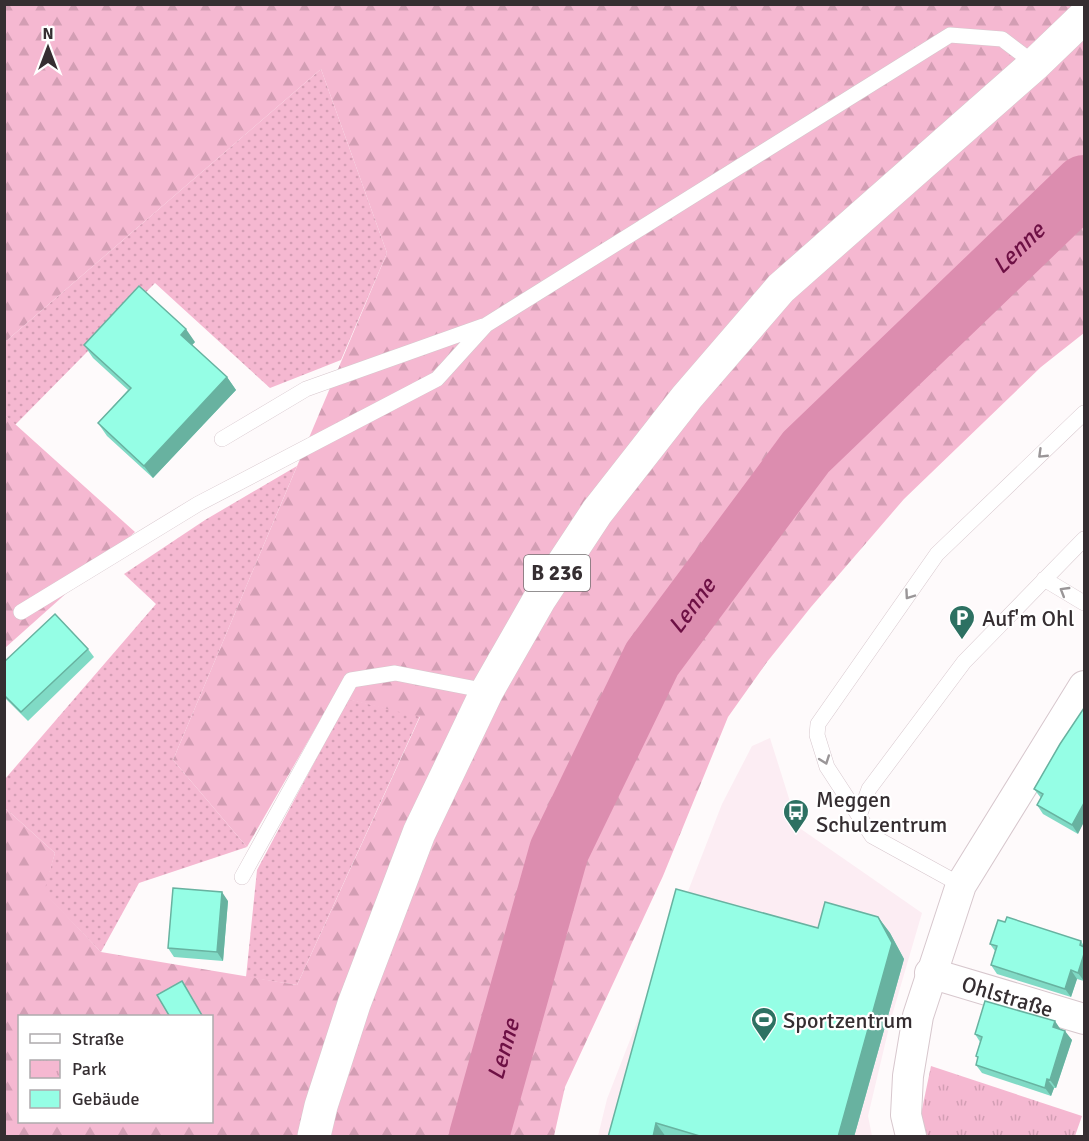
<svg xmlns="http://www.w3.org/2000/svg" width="1089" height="1141" font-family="Signika,sans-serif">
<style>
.built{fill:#fcedf3}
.grass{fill:url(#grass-dots)}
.forest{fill:url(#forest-firs);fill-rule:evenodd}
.park{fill:url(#park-tufts)}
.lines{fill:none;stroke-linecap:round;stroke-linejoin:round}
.river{stroke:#dc8daf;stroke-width:60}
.lane-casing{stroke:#d7c7cd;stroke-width:16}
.street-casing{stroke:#d7c7cd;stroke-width:32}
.primary-casing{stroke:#d7c7cd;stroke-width:34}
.lane{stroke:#fff;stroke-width:15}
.street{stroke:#fff;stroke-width:30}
.primary{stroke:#fff;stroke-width:33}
.wall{fill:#80dac5}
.shaded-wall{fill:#68b2a0}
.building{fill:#95fee5;stroke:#68b2a0;stroke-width:1.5}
.oneway{stroke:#9a9698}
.labels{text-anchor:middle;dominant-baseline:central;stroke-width:4.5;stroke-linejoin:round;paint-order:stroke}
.shield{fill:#fff;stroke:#726d6f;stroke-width:1.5}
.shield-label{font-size:21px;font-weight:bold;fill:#352e31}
.poi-label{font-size:22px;fill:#352e31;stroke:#fff;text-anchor:start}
.street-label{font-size:22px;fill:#352e31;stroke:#fff}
.water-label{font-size:24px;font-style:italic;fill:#6d1044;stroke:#fff}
</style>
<defs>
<pattern id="grass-dots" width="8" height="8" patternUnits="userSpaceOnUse" patternTransform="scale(1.5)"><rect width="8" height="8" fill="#f5b8d1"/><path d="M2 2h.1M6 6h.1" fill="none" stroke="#d39eb4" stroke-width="1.8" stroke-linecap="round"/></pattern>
<pattern id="forest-firs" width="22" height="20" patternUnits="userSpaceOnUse" patternTransform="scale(1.5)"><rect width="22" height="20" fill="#f5b8d1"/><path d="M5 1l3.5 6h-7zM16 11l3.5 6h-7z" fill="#d39eb4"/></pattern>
<pattern id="park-tufts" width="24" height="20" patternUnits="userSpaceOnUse" patternTransform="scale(1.5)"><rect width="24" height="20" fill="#f5b8d1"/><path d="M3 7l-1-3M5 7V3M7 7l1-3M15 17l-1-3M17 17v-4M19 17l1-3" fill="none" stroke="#d39eb4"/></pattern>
</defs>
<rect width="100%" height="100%" fill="#fefafb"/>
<!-- built -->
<path class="built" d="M770,738L798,827L922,913L891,1019L868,1116L872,1136H598L607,1099L722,804L752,746Z"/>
<!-- grass -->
<path class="grass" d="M321,69L387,253L341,360L270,388L155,283L15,425L5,415V342Z
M297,466L173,760L247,847L139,883L101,952L43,892L55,853L5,808V779L156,604L124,574L205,520Z
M348,699L420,716L297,985L246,977L257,870Z"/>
<!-- forest -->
<path class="forest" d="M5,5H1084V333L1041,367L904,499L811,607L767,662L728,717L663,876L565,1087L554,1136H5V808L55,853L44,892L101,952L297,985L420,717L334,696L247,847L173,760L387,253L321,69L5,342ZM20,1016H212V1122H20Z
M5,415L135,532L5,648Z"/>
<!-- park -->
<path class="park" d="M931,1066L1082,1116L1075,1136H927L921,1114Z"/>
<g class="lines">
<!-- river -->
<path class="river" id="s1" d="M479,1136L559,851L652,659L806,452L1084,185"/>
<defs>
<path id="lane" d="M222,439L306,389L483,326
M1044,579L1084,603
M21,612L198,504L437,379L486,325L950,35L1002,39L1035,64
M859,816L869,789L964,662L1084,539
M242,877L351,680L395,673L487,691
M961,885L872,836L827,767L817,735L818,724L937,554L1084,413"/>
<g id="street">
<path id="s2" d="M930,973L1084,1019"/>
<path d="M911,1136L906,1115L908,1076L918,1016L961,885L1084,686"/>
</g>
<path id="primary" d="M314,1136L321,1106L354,1004L419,833L487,691L539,600L597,512L687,397L781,288L1035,64L1084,17"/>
</defs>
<!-- lane casing -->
<use href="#lane" class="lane-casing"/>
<!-- street casing -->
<use href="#street" class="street-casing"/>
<!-- primary casing -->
<use href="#primary" class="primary-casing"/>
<!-- lane -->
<use href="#lane" class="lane"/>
<!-- street -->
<use href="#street" class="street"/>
<!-- primary -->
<use href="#primary" class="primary"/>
</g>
<!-- wall -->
<path class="wall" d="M195,342L192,345L227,377L236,390L153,478L107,436L98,423L128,390L93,358L84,345Z
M88,649L94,657L28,721L4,697V662Z
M1060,744L1078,834L1043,814L1037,805L1041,798L1034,789Z
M228,901L223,961L174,957L168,948Z
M878,917L890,933L904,959L854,1137H608L818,928Z
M1005,922L1081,941L1084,946V981L1077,979L1071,997L997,974L991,965L995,951L990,944Z
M1061,1030L1072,1040L1056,1088H1054L1051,1096L982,1073L976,1065L978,1059L976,1056L980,1042L975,1034Z"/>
<!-- shaded-wall -->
<path class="shaded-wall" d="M186,329L195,342L190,347L181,335Z
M227,377L236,390L153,478L144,466Z
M1084,803V822L1078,834L1072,825Z
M222,892L228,901L223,961L217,952Z
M878,917L890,933L904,959L854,1137H838Z
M1084,954V981L1078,973Z
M1071,970L1077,979L1071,997L1065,989Z
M1055,1021L1061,1030L1053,1027Z
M1065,1031L1072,1040L1056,1088L1050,1080Z
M1047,1079L1054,1088L1051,1096L1045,1088Z
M656,1123L666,1137H653Z"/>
<!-- building -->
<path class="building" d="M139,286L186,329L181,335L227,377L144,466L98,423L131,388L84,345Z
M55,614L88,649L21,712L4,695V662Z
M1084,708V803L1072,825L1037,805L1043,794L1034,789L1060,744Z
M173,888L222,892L217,952L168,948Z
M676,889L818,928L825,902L878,917L892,943L838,1137H703L656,1123L653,1137H608Z
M1007,917L1081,941L1080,945L1084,947V954L1078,973L1071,970L1065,989L991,965L997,946L990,944L998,920L1005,922Z
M182,981L203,1017H170L157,995Z
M985,1001L1055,1021L1053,1027L1065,1031L1050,1080L1047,1079L1045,1088L976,1065L978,1057L976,1056L982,1037L975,1034Z"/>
<!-- one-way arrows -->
<defs><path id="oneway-chevron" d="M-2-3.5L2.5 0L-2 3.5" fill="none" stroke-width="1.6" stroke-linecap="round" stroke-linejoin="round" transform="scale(1.5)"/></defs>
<g class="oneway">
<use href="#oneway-chevron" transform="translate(1042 454) rotate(136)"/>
<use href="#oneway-chevron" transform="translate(1064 591) rotate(-149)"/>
<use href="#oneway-chevron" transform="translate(909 595) rotate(125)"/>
<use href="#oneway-chevron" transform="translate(825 760) rotate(70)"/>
</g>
<!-- icons -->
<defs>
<symbol id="parking-pin" viewBox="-11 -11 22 30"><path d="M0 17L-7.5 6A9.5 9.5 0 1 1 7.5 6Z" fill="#2d7162" stroke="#fff"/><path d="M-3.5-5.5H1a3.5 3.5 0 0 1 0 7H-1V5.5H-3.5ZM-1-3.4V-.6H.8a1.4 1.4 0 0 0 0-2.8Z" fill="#fff"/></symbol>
<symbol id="bus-pin" viewBox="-11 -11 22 30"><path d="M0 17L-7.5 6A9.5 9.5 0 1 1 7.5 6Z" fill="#2d7162" stroke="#fff"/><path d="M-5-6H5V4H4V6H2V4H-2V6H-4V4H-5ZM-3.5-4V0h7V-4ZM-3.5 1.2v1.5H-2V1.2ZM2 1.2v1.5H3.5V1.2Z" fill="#fff"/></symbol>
<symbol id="stadium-pin" viewBox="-11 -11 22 30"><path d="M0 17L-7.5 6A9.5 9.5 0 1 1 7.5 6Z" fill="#2d7162" stroke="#fff"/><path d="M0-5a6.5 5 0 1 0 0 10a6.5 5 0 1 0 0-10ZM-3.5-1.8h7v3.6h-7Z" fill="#fff"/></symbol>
</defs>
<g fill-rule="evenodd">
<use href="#parking-pin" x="947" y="603" width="30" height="40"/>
<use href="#bus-pin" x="781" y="797" width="30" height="40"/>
<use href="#stadium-pin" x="749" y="1005" width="30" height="40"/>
</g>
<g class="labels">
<!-- shield labels -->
<rect class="shield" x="524" y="555" width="66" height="36" rx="4.5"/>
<g class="shield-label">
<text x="557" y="573">B 236</text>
</g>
<!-- poi labels -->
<g class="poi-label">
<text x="982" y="618">Auf'm Ohl</text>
<text x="816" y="799">Meggen<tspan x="816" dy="25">Schulzentrum</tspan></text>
<text x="783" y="1020">Sportzentrum</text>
</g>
<!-- street labels -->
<g class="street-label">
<text stroke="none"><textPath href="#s2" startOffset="81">Ohlstraße</textPath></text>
</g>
<!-- water labels -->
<g class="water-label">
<text stroke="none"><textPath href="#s1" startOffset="1062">Lenne</textPath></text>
<text stroke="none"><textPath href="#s1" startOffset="576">Lenne</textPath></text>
<text stroke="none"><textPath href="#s1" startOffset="90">Lenne</textPath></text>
</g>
</g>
<!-- border -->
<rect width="1089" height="1141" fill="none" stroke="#352e31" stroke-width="12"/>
<!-- legend -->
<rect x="18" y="1015" width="195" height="108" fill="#ffffff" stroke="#aeabad" stroke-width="1.5"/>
<rect x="30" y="1034" width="30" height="9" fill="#ffffff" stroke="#aeabad" stroke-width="1.5"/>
<text x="72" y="1045" font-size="18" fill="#352e31">Straße</text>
<rect x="30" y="1060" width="30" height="18" fill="url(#park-tufts)" stroke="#aeabad" stroke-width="1.5"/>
<text x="72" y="1075" font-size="18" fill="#352e31">Park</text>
<rect x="30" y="1090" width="30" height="18" fill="#95fee5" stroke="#aeabad" stroke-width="1.5"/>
<text x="72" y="1105" font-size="18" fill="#352e31">Gebäude</text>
<!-- north arrow -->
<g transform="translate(48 48)" stroke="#ffffff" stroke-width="4.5" paint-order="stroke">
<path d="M0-4.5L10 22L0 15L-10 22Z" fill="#352e31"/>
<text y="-9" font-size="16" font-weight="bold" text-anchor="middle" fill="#352e31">N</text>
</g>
</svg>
